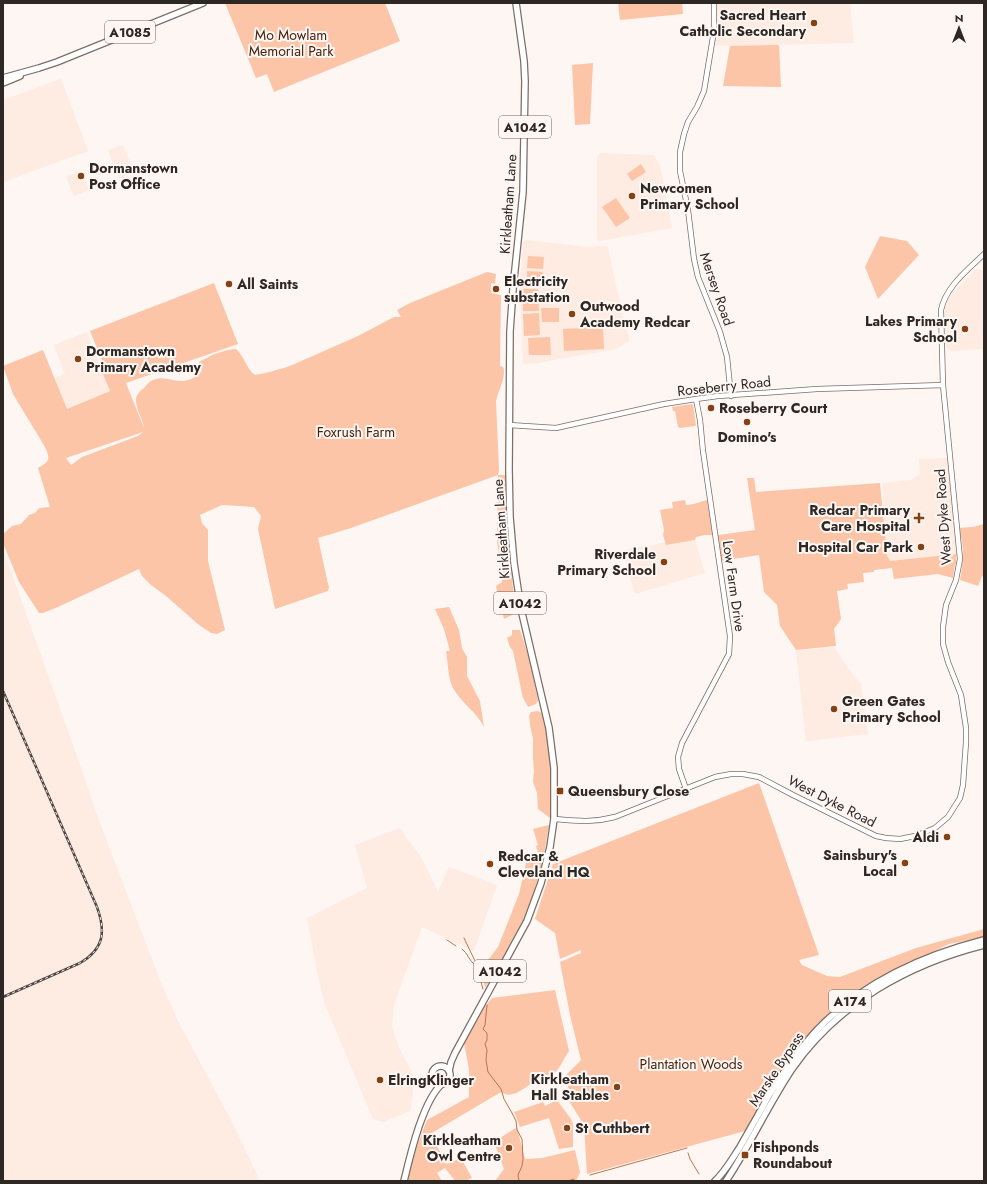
<svg xmlns="http://www.w3.org/2000/svg" width="987" height="1184" font-family="Jost,sans-serif">
<style>
.built{fill:#feebe1}
.green{fill:#fcc5a7;fill-rule:evenodd}
.lines{fill:none;stroke-linecap:round;stroke-linejoin:round}
.stream{stroke:#b77650;stroke-width:1}
.tertiary-casing{stroke:#7c6e67;stroke-width:6}
.primary-casing{stroke:#7c6e67;stroke-width:8}
.tertiary{stroke:#fff;stroke-width:4.5}
.primary{stroke:#fff;stroke-width:5.5}
.rail-casing{stroke:#4c4643;stroke-width:2.5}
.rail{stroke:#fdf6f3;stroke-width:1;stroke-dasharray:3;stroke-linecap:butt}
.poi-dot{fill:#844113;stroke:#fdf6f3;stroke-width:1.5}
.labels{text-anchor:middle;dominant-baseline:central;stroke-width:4;stroke-linejoin:round;paint-order:stroke}
.shield{fill:#fdf6f3;stroke:#6c6663;stroke-width:1}
.shield-label{font-size:13px;font-weight:bold;fill:#2e2825}
.poi-label{font-size:14px;font-weight:bold;fill:#2e2825;stroke:#fdf6f3;text-anchor:start}
.park-label{font-size:14px;fill:#47230d;stroke:#fdf6f3}
.street-label{font-size:14px;fill:#2e2825;stroke:#fdf6f3}
</style>
<rect width="100%" height="100%" fill="#fdf6f3"/>
<!-- built -->
<path class="built" d="M717,3H850L854,43L730,46L715,45L718,30Z
M61,79L88,151L3,182V100Z
M123,145L134,172L119,178L108,150Z
M601,153L654,155L660,165L672,228L599,241L597,238V156Z
M81,171L89,190L74,196L66,177Z
M526,240L589,247L606,246L608,247L625,327L629,336V341L616,349L538,363L523,364L520,283L523,242Z
M984,269V349L951,351L946,347L945,310L948,300L956,289L975,270Z
M87,332L109,391L77,404V405L66,409L54,378L65,374L54,345Z
M947,458L956,554L890,561L887,555L882,483L911,480L920,474L919,459Z
M695,540L705,573L635,594L623,551L645,545L651,546L665,542L667,545Z
M3,549L84,776L98,818L161,983L179,1023L234,1126L260,1181H3Z
M834,647L849,670L861,684L868,734L806,741L796,651Z
M400,828L422,859L438,892L449,867L497,885L474,951L422,927L394,1004L392,1027L399,1048L413,1074V1094L410,1111L383,1122L373,1119L324,1002L317,971L307,918L367,888L355,845Z"/>
<!-- green -->
<path class="green" d="M225,3H385L400,41L274,92L267,74L256,78Z
M618,3H682L683,14L620,20Z
M779,45L781,87L723,86L730,46Z
M593,63L590,124L575,125L572,65Z
M641,164L646,172L632,181L627,174Z
M616,198L630,218L616,227L602,207Z
M880,236L907,241L919,255L878,299L865,267Z
M528,256L544,257L543,269L527,268Z
M527,271L543,272V283L527,282Z
M487,272L496,274L495,284L491,283V293L501,295L500,366L503,367C507,375 498,392 496,401L499,470L498,475H507L508,544L516,613L504,619L496,586L502,582L501,565L497,542L498,475L351,528L318,538L328,584L329,587L328,591L275,609L258,529L261,516L254,507L222,505L200,515L202,523L208,530V561L225,630L217,634L211,633L199,625L166,596L151,585L142,576L139,569L58,607L43,613H39L19,582L3,543V534L12,526L21,524L29,515L35,513L39,508L50,507L38,468C49,462 51,460 45,447L13,394L3,366L43,350L67,409L110,391L100,367L104,365L90,331L214,283L238,344L126,383L144,428C143,419 135,408 136,398C137,394 140,391 144,388C146,386 149,381 153,380C165,375 173,382 184,381C190,380 199,376 202,370L199,366V362C211,355 223,350 236,349C245,357 247,370 255,375L270,372L290,366L358,336L394,317H401L397,310L410,303ZM143,432L138,436L82,457L71,465L66,458Z
M522,289H538L539,311H523Z
M541,308H559V322H542Z
M539,313L540,335L524,336L523,314Z
M603,327L604,349L564,351L563,329Z
M550,337L551,355H529L528,338Z
M692,404L693,405L696,425L695,426L680,428L678,427L675,411H673L672,407Z
M747,478H754L756,492L880,483L887,555L890,561L956,554V564L955,565L953,578L938,574L894,579L892,568L874,570V572L863,573L864,582L847,584L848,589L837,591L841,619L834,629L836,646L796,650L780,626L777,605L764,592L759,555L721,561L718,535L755,530Z
M685,500L686,505C694,505 701,501 708,500L713,535H705L696,537L695,540L666,545L663,535L664,530L660,510L673,508L672,502Z
M984,524V577L982,576L978,586L960,580C963,564 966,543 957,528L973,527Z
M449,607L459,630L462,648L467,657V676L480,701L484,727C477,712 461,703 453,688C448,679 448,662 446,651H450L444,629L435,609Z
M512,630H520L529,658L538,700L536,704L528,707L523,698L513,651L510,647L507,638L512,635Z
M538,711L542,713L550,751L551,793L550,818L538,809L537,793L533,782L534,771L533,759V739L530,725L529,716L531,712Z
M759,783L819,955L799,960L802,965L827,976L840,977L916,948L984,929V937L949,944L896,970L854,994L818,1023L790,1056L745,1131L587,1174L584,1125L569,1101L567,1074L581,1060L570,1015L560,962L581,953V950L560,959L555,933L535,919L553,864Z
M549,825C543,870 529,915 506,954C499,966 492,977 485,988L481,969L498,947L519,894L526,863L539,856L536,846L538,845L533,829Z
M555,990L569,1051C564,1058 560,1068 554,1074C547,1081 542,1076 537,1080C527,1085 513,1101 501,1092L430,1134L447,1164L461,1158L472,1178L465,1181H455L445,1168L437,1173L442,1181H406L407,1172L427,1120L469,1097V1069L464,1043L483,1009L492,998Z
M557,1100L571,1119L573,1124V1147L559,1149L549,1118L520,1127L514,1112L543,1102L545,1106Z
M517,1128L525,1159L542,1158L575,1150L580,1172L576,1181H495L504,1169L494,1142L514,1129Z"/>
<g class="lines">
<!-- stream -->
<path class="stream" d="M464,938L475,961L483,989
M447,940L456,946
M462,949C468,953 469,961 475,965
M487,1005L485,1025L483,1029L487,1033V1040L485,1044L487,1050L486,1060L488,1072L501,1089L504,1099L512,1113L516,1121L517,1130L522,1139L523,1159L522,1166L518,1175L519,1181
M688,1153L690,1159L699,1174
M590,1175L687,1148
M568,1181L574,1179"/>
<defs>
<path id="tertiary" d="M714,3V31L704,91L697,107L688,122L684,134L680,152V171L688,210L694,259L698,277L720,332L727,357L731,396
M509,425L556,428L664,404L696,399L718,396L817,389L943,385
M686,789L679,769L678,757L682,743L729,654L730,636L703,451L700,420L696,399
M554,819C576,821 592,823 615,817L715,777L731,774H743L759,777L793,795L876,836L886,838L900,839L915,836L935,828L948,817L960,798L963,785L966,742V728L961,695L948,662L943,644V627L946,605L956,580L960,559L943,385L941,310C946,286 968,270 984,254"/>
<path id="primary" d="M3,78L39,68L57,62L203,3
M3,83L20,76
M432 1075a9 9 0 1 1 18 0a9 9 0 1 1-18 0Z
M449,1071L451,1062L455,1053L527,921L541,883L550,847L554,819V768L549,728L521,609L514,563L510,517L509,470L510,331L513,289L523,192L525,81L524,61L516,3
M404,1181C410,1156 423,1099 443,1083
M715,1181C725,1172 732,1159 740,1147C749,1131 759,1114 768,1097C784,1071 802,1044 825,1022C869,980 925,955 984,940
M726,1181C750,1145 768,1105 792,1069C838,1003 908,964 984,945"/>
</defs>
<!-- tertiary casing -->
<use href="#tertiary" class="tertiary-casing"/>
<!-- primary casing -->
<use href="#primary" class="primary-casing"/>
<!-- tertiary -->
<use href="#tertiary" class="tertiary"/>
<!-- primary -->
<use href="#primary" class="primary"/>
<defs>
<path id="rail" d="M3,691L97,907C106,932 104,949 80,963L3,997"/>
</defs>
<!-- rail casing -->
<use href="#rail" class="rail-casing"/>
<!-- rail -->
<use href="#rail" class="rail"/>
</g>
<!-- markers -->
<g class="poi-dot">
<circle cx="814" cy="23" r="4"/>
<circle cx="81" cy="176" r="4"/>
<circle cx="632" cy="196" r="4"/>
<circle cx="229" cy="284" r="4"/>
<circle cx="496" cy="289" r="4"/>
<circle cx="572" cy="314" r="4"/>
<circle cx="965" cy="329" r="4"/>
<circle cx="78" cy="359" r="4"/>
<circle cx="711" cy="408" r="4"/>
<circle cx="747" cy="422" r="4"/>
<path d="M917 512h4v4h4v4h-4v4h-4v-4h-4v-4h4z"/>
<circle cx="921" cy="547" r="4"/>
<circle cx="664" cy="562" r="4"/>
<circle cx="834" cy="709" r="4"/>
<rect x="556" y="787" width="8" height="8" rx="2"/>
<circle cx="947" cy="837" r="4"/>
<circle cx="905" cy="863" r="4"/>
<circle cx="490" cy="864" r="4"/>
<circle cx="380" cy="1080" r="4"/>
<circle cx="617" cy="1087" r="4"/>
<circle cx="567" cy="1128" r="4"/>
<circle cx="509" cy="1148" r="4"/>
<rect x="741" y="1151" width="8" height="8" rx="2"/>
</g>
<g class="labels">
<!-- shield labels -->
<g class="shield">
<rect x="105" y="21" width="50" height="22" rx="3"/>
<rect x="499" y="116" width="52" height="22" rx="3"/>
<rect x="494" y="592" width="52" height="22" rx="3"/>
<rect x="474" y="960" width="52" height="22" rx="3"/>
<rect x="829" y="990" width="42" height="22" rx="3"/>
</g>
<g class="shield-label">
<text x="130" y="32">A1085</text>
<text x="525" y="127">A1042</text>
<text x="520" y="603">A1042</text>
<text x="500" y="971">A1042</text>
<text x="850" y="1001">A174</text>
</g>
<!-- poi labels -->
<g class="poi-label">
<text x="806" y="15" text-anchor="end">Sacred Heart<tspan x="806" dy="16">Catholic Secondary</tspan></text>
<text x="89" y="168">Dormanstown<tspan x="89" dy="16">Post Office</tspan></text>
<text x="640" y="188">Newcomen<tspan x="640" dy="16">Primary School</tspan></text>
<text x="504" y="281">Electricity<tspan x="504" dy="16">substation</tspan></text>
<text x="237" y="284">All Saints</text>
<text x="580" y="306">Outwood<tspan x="580" dy="16">Academy Redcar</tspan></text>
<text x="957" y="321" text-anchor="end">Lakes Primary<tspan x="957" dy="16">School</tspan></text>
<text x="86" y="351">Dormanstown<tspan x="86" dy="16">Primary Academy</tspan></text>
<text x="719" y="408">Roseberry Court</text>
<text x="747" y="437" text-anchor="middle">Domino's</text>
<text x="910" y="510" text-anchor="end">Redcar Primary<tspan x="910" dy="16">Care Hospital</tspan></text>
<text x="913" y="547" text-anchor="end">Hospital Car Park</text>
<text x="656" y="554" text-anchor="end">Riverdale<tspan x="656" dy="16">Primary School</tspan></text>
<text x="842" y="701">Green Gates<tspan x="842" dy="16">Primary School</tspan></text>
<text x="568" y="791">Queensbury Close</text>
<text x="939" y="837" text-anchor="end">Aldi</text>
<text x="897" y="855" text-anchor="end">Sainsbury's<tspan x="897" dy="16">Local</tspan></text>
<text x="498" y="856">Redcar &amp;<tspan x="498" dy="16">Cleveland HQ</tspan></text>
<text x="609" y="1079" text-anchor="end">Kirkleatham<tspan x="609" dy="16">Hall Stables</tspan></text>
<text x="388" y="1080">ElringKlinger</text>
<text x="575" y="1128">St Cuthbert</text>
<text x="501" y="1140" text-anchor="end">Kirkleatham<tspan x="501" dy="16">Owl Centre</tspan></text>
<text x="753" y="1147">Fishponds<tspan x="753" dy="16">Roundabout</tspan></text>
</g>
<!-- park labels -->
<g class="park-label">
<text x="291" y="35">Mo Mowlam<tspan x="291" dy="16">Memorial Park</tspan></text>
<text x="356" y="432">Foxrush Farm</text>
<text x="691" y="1064">Plantation Woods</text>
</g>
<!-- street labels -->
<g class="street-label">
<text transform="translate(508 204) rotate(-86)">Kirkleatham Lane</text>
<text transform="translate(717 289) rotate(71)">Mersey Road</text>
<text transform="translate(724 386) rotate(-6)">Roseberry Road</text>
<text transform="translate(943 517) rotate(-94)">West Dyke Road</text>
<text transform="translate(501 529) rotate(-94)">Kirkleatham Lane</text>
<text transform="translate(734 586) rotate(82)">Low Farm Drive</text>
<text transform="translate(832 801) rotate(27)">West Dyke Road</text>
<text transform="translate(776 1069) rotate(-56)">Marske Bypass</text>
</g>
</g>
<!-- border -->
<rect width="987" height="1184" fill="none" stroke="#2e2825" stroke-width="8"/>
<!-- north arrow -->
<g transform="translate(959 28)" stroke="#fdf6f3" stroke-width="3" paint-order="stroke">
<path d="M0-3L7 15L0 10L-7 15Z" fill="#2e2825"/>
<text y="-6" font-size="11" font-weight="bold" text-anchor="middle" fill="#2e2825">N</text>
</g>
</svg>
